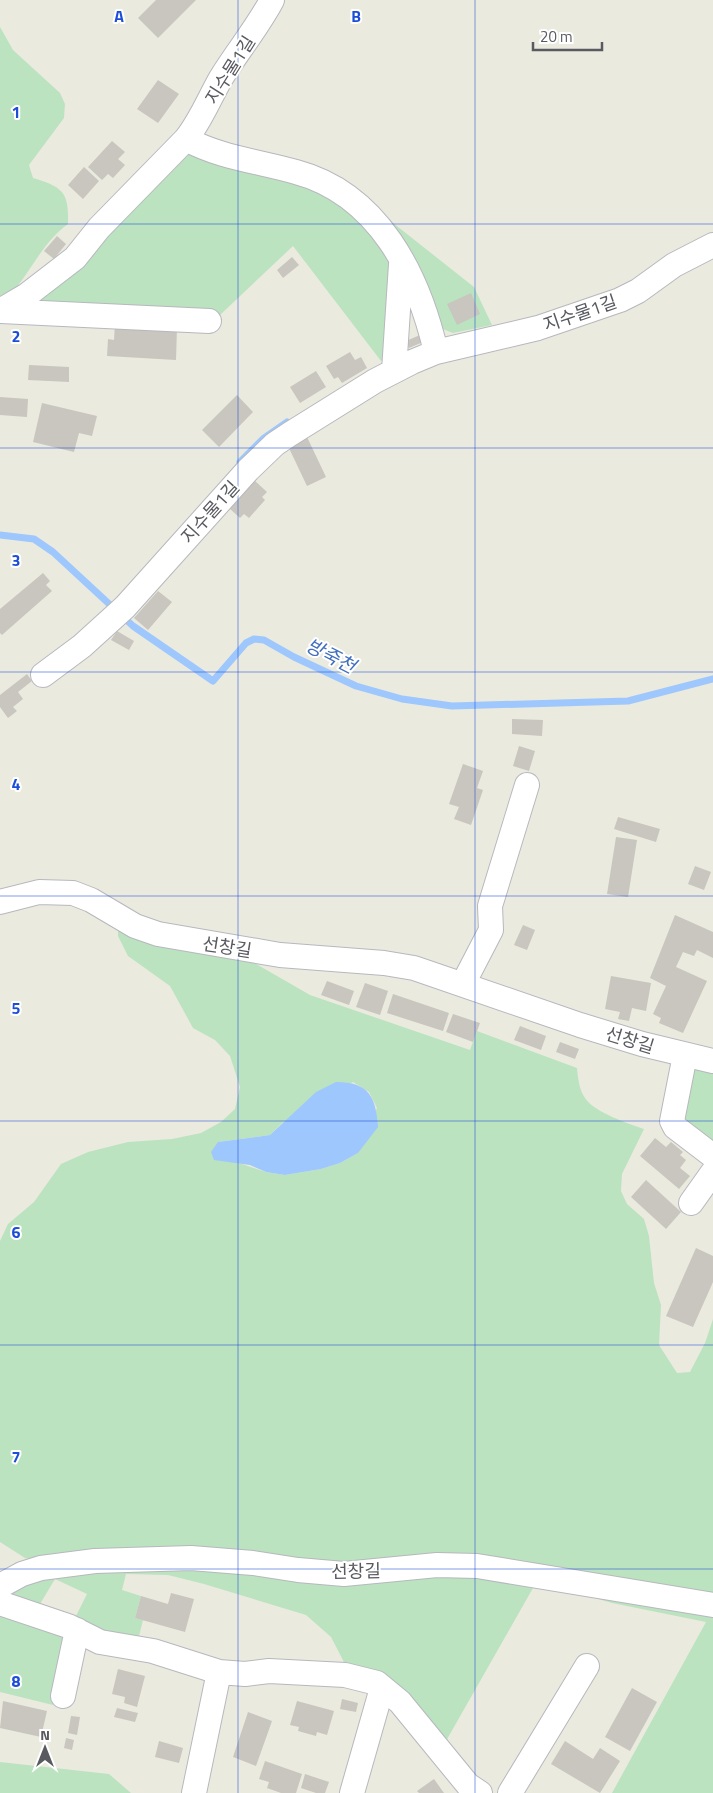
<svg xmlns="http://www.w3.org/2000/svg" width="713" height="1793" font-family="'Titillium Web','Noto Sans KR',sans-serif">
<style>
.green{fill:#bbe3c0;fill-rule:evenodd}
.water{fill:#9dc7fd}
.lines{fill:none;stroke-linecap:round;stroke-linejoin:round}
.stream{stroke:#9dc7fd;stroke-width:7}
.building{fill:#c8c6be}
.minor-casing{stroke:#b7b8be;stroke-width:26}
.minor{stroke:#fff;stroke-width:24}
.grid{fill:none;stroke:#1d4ed8;stroke-width:1;stroke-opacity:0.55}
.labels{text-anchor:middle;dominant-baseline:central;stroke-width:4;stroke-linejoin:round;paint-order:stroke}
.street-label{font-size:18px;fill:#585a60;stroke:#fff}
.water-label{font-size:19px;font-style:italic;fill:#416fbe;stroke:#fff}
.grid-label{font-size:16px;text-anchor:middle;font-weight:bold;fill:#1d4ed8;stroke:#fff;stroke-width:4;stroke-linejoin:round;paint-order:stroke}
</style>
<rect width="100%" height="100%" fill="#ebeadf"/>
<!-- green -->
<path class="green" d="M0,27L13,50L60,93L65,104L64,118L29,165L33,178C63,187 69,192 68,224C37,247 29,280 0,304Z
M184,152L337,195L390,254L392,354L381,361L293,246L220,315L30,305Z
M388,219L474,287L492,325L453,333L440,328L409,254Z
M118,923L237,953L310,995L470,1050L477,1031L577,1068C578,1078 579,1089 585,1098C594,1112 629,1124 644,1129L622,1174L621,1191L627,1204L644,1219L649,1236L654,1283L661,1305L659,1345L677,1373L690,1372L705,1343L713,1319V1599L392,1566L42,1562L25,1558L0,1542V1241L8,1224L34,1202L61,1164L88,1152L128,1142L172,1139L201,1133L221,1122L235,1109L240,1087L230,1056L215,1040L193,1028L170,986L128,956L118,936ZM353,1082L369,1092L377,1108L358,1153L340,1163L321,1169L285,1175L266,1172L239,1163L218,1142L270,1135L282,1123Z
M690,1064L713,1069V1141L682,1119Z
M181,1563L254,1567L301,1575L343,1579L439,1570H478L713,1611V1793H612L706,1622L612,1603L537,1581L446,1741L394,1682L377,1673L346,1666L331,1637L306,1615L204,1584L168,1575L126,1574L122,1590L141,1596L135,1618L143,1620L139,1636L105,1633L76,1616L87,1594L55,1579L40,1604L0,1592C35,1560 134,1565 181,1563Z
M0,1616L60,1632L65,1638L67,1646L53,1705L0,1692Z
M0,1762L109,1774L131,1793H0Z"/>
<!-- water -->
<path class="water" d="M336,1082C369,1082 376,1097 378,1127L358,1153L340,1163L321,1169L285,1175L266,1172L250,1165L214,1160L211,1152L218,1142L270,1135L316,1092Z"/>
<g class="lines">
<!-- stream -->
<path class="stream" d="M240,462L264,438L287,422
M0,535L34,539L53,552L133,626L213,681L246,643L254,639L264,640L294,657L356,686L402,699L452,706L628,701L713,679"/>
</g>
<!-- building -->
<path class="building" d="M156,0H196L158,38L138,18Z
M158,80L179,94L158,123L137,109Z
M112,141L125,152L118,159L125,165L113,178L108,174L102,180L88,167Z
M84,167L99,181L83,199L68,185Z
M57,236L66,244L54,259L44,251Z
M292,257L299,265L283,278L277,270Z
M471,293L480,314L457,325L447,304Z
M115,323L177,327L176,360L107,356L108,339L114,340Z
M420,335L423,342L409,348L406,341Z
M350,352L355,360L361,357L367,368L342,383L338,377L334,379L326,366Z
M29,365L69,367V382L28,380Z
M316,371L326,387L300,403L290,387Z
M237,395L253,412L219,447L202,430Z
M0,397L28,399L27,417L0,415Z
M42,403L97,416L92,436L79,433L74,452L33,442Z
M307,437L326,477L307,486L288,446Z
M253,479L267,492L262,497L265,500L249,518L244,514L240,518L228,507Z
M43,573L50,581L46,585L52,591L2,635L0,633V609Z
M158,591L172,602L148,630L134,618Z
M117,631L134,641L129,650L111,640Z
M27,674L32,681L18,692L23,699L13,707L17,711L8,718L0,707V695Z
M512,719L543,720L542,736L512,734Z
M519,746L535,751L529,771L513,766Z
M463,764L483,771L477,788L483,790L471,825L454,819L459,807L449,804Z
M618,817L660,829L656,842L614,829Z
M616,837L637,840L628,897L607,894Z
M695,866L711,872L704,890L688,884Z
M675,915L713,932V958L697,950L694,956L683,952L676,967L707,981L683,1033L659,1023L661,1018L653,1014L666,986L650,978Z
M523,925L535,930L527,950L514,945Z
M611,976L651,983L646,1011L632,1008L629,1021L618,1019L620,1012L605,1009Z
M327,981L354,991L349,1005L321,995Z
M365,983L388,991L380,1015L356,1007Z
M393,994L449,1013L443,1031L387,1013Z
M453,1014L480,1023L473,1042L446,1032Z
M520,1026L546,1036L541,1050L514,1040Z
M560,1042L579,1049L575,1059L556,1052Z
M655,1138L666,1147L671,1142L683,1152L680,1155L686,1160L680,1168L690,1176L679,1189L640,1156Z
M646,1180L681,1212L666,1229L631,1197Z
M696,1248L713,1256V1282L693,1327L666,1316Z
M171,1593L194,1599L185,1632L135,1618L141,1596L168,1604Z
M118,1669L145,1676L137,1707L124,1703L125,1697L112,1694Z
M632,1688L657,1702L630,1751L605,1737Z
M342,1699L358,1703L356,1712L340,1709Z
M3,1701L47,1711L41,1737L0,1728Z
M297,1701L334,1711L327,1735L317,1732L316,1736L298,1731L299,1727L290,1725Z
M117,1708L138,1713L135,1722L114,1717Z
M248,1712L272,1721L256,1766L233,1757Z
M71,1716L80,1717L77,1735L68,1733Z
M66,1738L74,1740L72,1750L64,1748Z
M159,1741L183,1748L179,1763L155,1757Z
M565,1741L593,1759L600,1748L620,1761L600,1793L551,1764Z
M265,1761L302,1774L296,1793H281L267,1788L269,1782L259,1779Z
M305,1774L329,1782L325,1793H316L301,1788Z
M434,1779L444,1793H419L417,1791Z"/>
<g class="lines">
<defs>
<path id="minor" d="M186,139C221,158 258,161 296,172C378,194 418,274 436,352
M0,311L27,295L75,258L99,228L186,139C201,120 209,99 221,78C237,52 257,28 272,0
M0,311L209,321
M394,371L401,264
M43,675L82,646L125,607L248,470L275,444L290,434L375,381L412,362L436,352L538,328L620,300L638,291L674,265L713,245
M0,902L39,892L73,893L91,900L135,926L158,934L280,955L384,963L414,968L580,1025L642,1044L713,1061
M463,984L491,930L490,906L527,785
M685,1055L672,1121L675,1127L713,1156
M691,1203L713,1172
M0,1586L22,1574L41,1568L95,1561L191,1558L253,1563L298,1570L344,1574L437,1565L477,1566L713,1605
M0,1603L68,1626L100,1642L153,1651L219,1672L245,1674L269,1671L345,1675L377,1683L400,1702L468,1785L480,1793
M63,1696L77,1630
M194,1793L219,1672
M352,1793L382,1688
M510,1793L587,1666"/>
</defs>
<!-- minor casing -->
<use href="#minor" class="minor-casing"/>
<!-- minor -->
<use href="#minor" class="minor"/>
</g>
<!-- grid -->
<path class="grid" d="M238,0V1793M475,0V1793M0,224H713M0,448H713M0,672H713M0,896H713M0,1121H713M0,1345H713M0,1569H713"/>
<g class="labels">
<!-- street labels -->
<g class="street-label">
<text transform="translate(230 70) rotate(-58)">지수물1길</text>
<text transform="translate(580 313) rotate(-19)">지수물1길</text>
<text transform="translate(210 512) rotate(-48)">지수물1길</text>
<text transform="translate(227 947) rotate(9)">선창길</text>
<text transform="translate(630 1040) rotate(17)">선창길</text>
<text transform="translate(356 1571) rotate(-1)">선창길</text>
</g>
<!-- water labels -->
<g class="water-label">
<text transform="translate(331 655) rotate(27)">방죽천</text>
</g>
</g>
<g class="grid-label">
<text x="119" y="22">A</text>
<text x="356" y="22">B</text>
<text x="16" y="118">1</text>
<text x="16" y="342">2</text>
<text x="16" y="566">3</text>
<text x="16" y="790">4</text>
<text x="16" y="1014">5</text>
<text x="16" y="1238">6</text>
<text x="16" y="1463">7</text>
<text x="16" y="1687">8</text>
</g>
<!-- north arrow -->
<g transform="translate(45 1748)" stroke="#ffffff" stroke-width="4" paint-order="stroke">
<path d="M0-4L9 19L0 12L-9 19Z" fill="#585a60"/>
<text y="-8" font-size="14" font-weight="bold" text-anchor="middle" fill="#585a60">N</text>
</g>
<!-- scale -->
<path d="M533 42v8h69v-8" fill="none" stroke="#585a60" stroke-width="2.5"/>
<text x="540" y="42" font-size="15" fill="#585a60" stroke="#ffffff" stroke-width="4" paint-order="stroke">20 m</text>
</svg>
